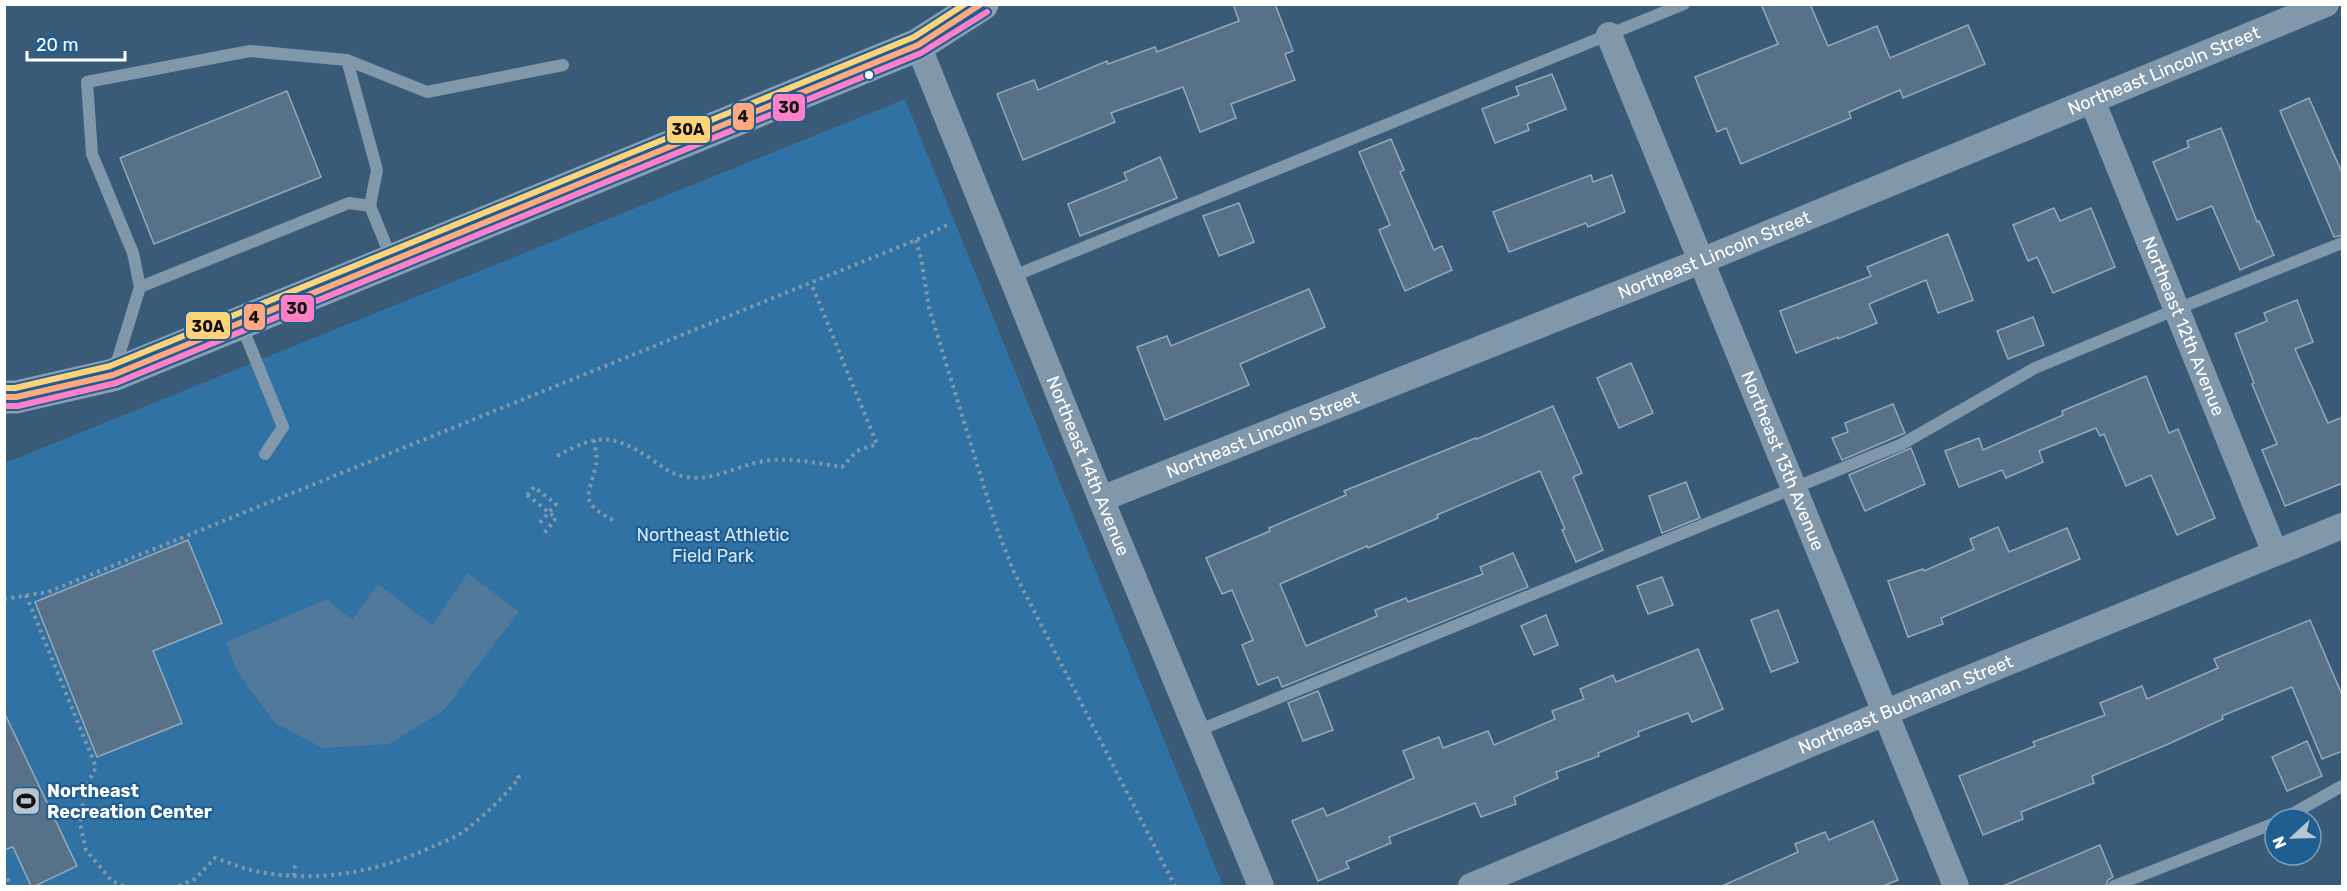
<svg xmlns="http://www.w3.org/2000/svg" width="2347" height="891" font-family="Rubik,sans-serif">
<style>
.green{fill:#3172a4}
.water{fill:#50799b}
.building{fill:#577288;stroke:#95a9b8;stroke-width:1.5}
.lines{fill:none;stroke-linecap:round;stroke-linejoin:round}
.path{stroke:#8197aa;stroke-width:4;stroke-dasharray:3 4.5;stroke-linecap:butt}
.lane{stroke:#8197aa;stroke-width:12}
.street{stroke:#8197aa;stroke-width:26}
.secondary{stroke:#899eae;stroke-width:33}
.path-bridge{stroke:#8197aa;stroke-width:4;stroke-dasharray:3 4.5;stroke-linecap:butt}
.bus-1-casing{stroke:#205d90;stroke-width:10}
.bus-2-casing{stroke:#205d90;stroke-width:10}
.bus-3-casing{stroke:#205d90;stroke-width:10}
.bus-1{stroke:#ffa980;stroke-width:6}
.bus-2{stroke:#ff80c5;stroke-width:6}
.bus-3{stroke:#ffd37a;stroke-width:6}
.bus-dot{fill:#fff;stroke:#205d90;stroke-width:2}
.labels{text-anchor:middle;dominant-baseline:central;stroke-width:4.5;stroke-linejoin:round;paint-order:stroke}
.street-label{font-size:18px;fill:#fff;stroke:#205d90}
.park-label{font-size:18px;fill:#d6eaf9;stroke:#205d90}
.poi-label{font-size:18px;font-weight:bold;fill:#fff;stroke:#205d90;text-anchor:start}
.line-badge{stroke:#205d90;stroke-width:2}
.pale-badge-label{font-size:16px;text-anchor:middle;font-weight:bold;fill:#111}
</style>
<rect width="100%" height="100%" fill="#395b77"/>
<!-- green -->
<path class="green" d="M905 99 1223 886H5V463Z"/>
<!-- water -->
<path class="water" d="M468 573 519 612 443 711 389 744 323 748 275 723 237 671 226 642 327 599 352 620 378 584 432 625Z"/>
<!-- building -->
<g class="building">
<path d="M1233 4H1275L1293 51 1285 54 1295 80 1231 104 1236 118 1200 132 1183 87 1111 113 1115 122 1023 160 997 94 1034 80 1038 90 1107 61 1108 64 1155 47 1157 52 1239 21Z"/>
<path d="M1761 4H1810L1828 46 1877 26 1890 58 1968 25 1985 64 1903 98 1900 90 1849 112 1851 118 1741 164 1726 128 1717 132 1695 77 1778 44Z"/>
<path d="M1552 74 1566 109 1527 124 1529 130 1495 143 1482 109 1519 95 1516 87Z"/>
<path d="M287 91 321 177 154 244 120 158Z"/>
<path d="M2309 98 2343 175V235L2334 237 2280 111Z"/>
<path d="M2221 128 2257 222 2259 221 2274 255 2240 270 2212 206 2177 220 2153 162 2189 147 2187 141Z"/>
<path d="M1391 139 1404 170 1400 172 1434 250 1442 246 1452 270 1405 291 1379 230 1390 225 1359 152Z"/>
<path d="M1160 157 1177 198 1080 236 1068 204 1127 180 1124 173Z"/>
<path d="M1591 175 1593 182 1612 175 1625 212 1588 227 1586 223 1509 252 1493 212Z"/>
<path d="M1239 203 1254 242 1219 256 1203 216Z"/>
<path d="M2054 208 2060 221 2091 208 2115 267 2053 293 2037 257 2028 261 2013 225Z"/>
<path d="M1948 234 1973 300 1938 313 1926 280 1869 304 1877 323 1838 339V337L1796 353 1780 311 1871 276 1867 267Z"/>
<path d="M1309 289 1325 327 1240 364 1249 385 1165 420 1137 347 1167 336 1171 346Z"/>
<path d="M2297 300 2313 342 2295 349 2328 423 2343 417V483L2285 506 2262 450 2277 444 2252 384 2254 383 2235 334 2267 321 2264 313Z"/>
<path d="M2033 317 2044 345 2008 359 1997 331Z"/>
<path d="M1631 363 1653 413 1619 428 1597 378Z"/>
<path d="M2146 376 2169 433 2178 429 2215 518 2177 535 2151 475 2126 486 2104 434 2100 436 2096 428 2039 451 2043 462 2006 478 2002 470 1959 487 1945 451 1979 438 1983 450 2063 415 2062 411Z"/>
<path d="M1893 404 1905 433 1842 460 1832 438 1848 432 1845 423Z"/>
<path d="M1553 406 1582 473 1573 477 1603 550 1576 562 1562 530 1565 529 1540 471 1437 515 1438 518 1368 548 1367 546 1280 584 1306 646 1377 616 1375 610 1406 598 1408 602 1483 574 1480 567 1513 553 1528 587 1282 687 1278 677 1258 685 1242 645 1253 640 1232 590 1222 594 1206 558 1270 531 1269 528 1346 495 1344 491 1476 438 1477 439Z"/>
<path d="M1911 448 1925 484 1865 511 1849 475Z"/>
<path d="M1686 482 1700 518 1662 533 1649 496Z"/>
<path d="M1998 527 2009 552 2067 528 2080 559 1941 618 1943 624 1908 637 1888 581 1923 569 1924 571 1974 549 1970 539Z"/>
<path d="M188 540 222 623 153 651 182 723 97 757 35 602Z"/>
<path d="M1662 577 1673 605 1648 614 1637 586Z"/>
<path d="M1778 610 1798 662 1771 672 1751 620Z"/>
<path d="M1546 615 1558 645 1534 655 1521 626Z"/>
<path d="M2310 620 2343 697V751L2322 759 2292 687 2222 716 2223 719 2166 745 2092 776 2094 783 2021 812 2023 819 1983 835 1959 776 2035 746 2033 742 2105 715 2100 703 2142 686 2147 699 2218 668 2214 659Z"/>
<path d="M1698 649 1723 709 1692 722 1688 713 1638 732 1639 736 1598 753 1599 756 1556 772 1558 778 1514 797 1516 804 1481 817 1475 803 1389 837 1391 843 1346 862 1349 868 1318 881 1292 821 1323 808 1327 816 1414 778 1403 751 1439 737 1443 748 1488 731 1494 745 1555 719 1552 711 1584 699 1580 689 1613 675 1616 682Z"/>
<path d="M1318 691 1333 730 1303 741 1288 703Z"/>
<path d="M4 712 77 866 35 886H31L13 847 4 850Z"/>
<path d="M2307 741 2322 776 2287 791 2272 757Z"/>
<path d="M1873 821 1898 880 1883 886H1722L1798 852 1795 844 1825 832 1829 840Z"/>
<path d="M2100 845 2113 877 2108 880 2106 886H2003Z"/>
</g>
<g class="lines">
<!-- path -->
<g class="path">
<path d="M916 240 921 258 929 308 997 529 1013 570 1175 886"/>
<path d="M594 440C595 448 598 458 596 465 589 496 578 502 613 520"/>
<path d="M557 456C597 434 612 433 651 459 663 467 672 475 687 477 713 481 735 467 759 462 786 456 815 463 842 467L857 451 877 444 811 283"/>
<path d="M527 495 556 518 542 536"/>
<path d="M26 595 96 767 85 789 80 824 86 850 112 881 124 886"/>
<path d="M4 599 48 592 916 240 947 225"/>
<path d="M4 872 11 886"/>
<path d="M294 876 295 865"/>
<path d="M179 886 195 879 215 858C228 862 241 868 255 871 315 884 379 872 434 846 443 842 454 838 463 832 483 817 503 798 519 778L515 772"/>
</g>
<!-- lane -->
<g class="lane">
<path d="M347 60 377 170 370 206"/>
<path d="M1011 277 1684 4"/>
<path d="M140 287 349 203 370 206 392 260"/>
<path d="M241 324 283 427 265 454"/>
<path d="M115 368 140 287 133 253 92 154 87 82 250 51 347 60 427 92 563 65"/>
<path d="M1197 731 1902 444 2035 368 2177 309 2342 243"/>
<path d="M2283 819 2342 786"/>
<path d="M2114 886 2275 823"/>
</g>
<!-- street -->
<g class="street">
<path id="s1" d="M1609 35 1956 886"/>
<path id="s2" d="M918 45 1101 499 1261 886"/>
<path id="s3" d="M2092 100 2275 553"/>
<path id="s4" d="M1101 499 1701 261 2326 4"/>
<path id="s5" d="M1471 886 1918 699 2342 526"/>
</g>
<!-- secondary -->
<path class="secondary" d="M4 397H16L113 375 918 45 982 4"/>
<!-- path-bridge -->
<path class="path-bridge" d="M527 495 534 487 556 504 538 525"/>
<!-- bus-1 casing -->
<g class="bus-1-casing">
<path id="bus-1" d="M4 397H16L113 375 918 45 981 4"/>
</g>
<!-- bus-2 casing -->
<g class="bus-2-casing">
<path id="bus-2" d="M4 406H18L116 383 921 53 987 12"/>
</g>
<!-- bus-3 casing -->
<g class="bus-3-casing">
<path id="bus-3" d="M4 388H15L110 366 914 37 965 4"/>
</g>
<!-- bus-1 -->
<use href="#bus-1" class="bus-1"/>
<!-- bus-2 -->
<use href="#bus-2" class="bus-2"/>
<!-- bus-3 -->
<use href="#bus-3" class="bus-3"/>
</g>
<!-- icons -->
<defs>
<g id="stadium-square" transform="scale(1.5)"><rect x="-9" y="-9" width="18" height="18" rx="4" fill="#bac6cf" stroke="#205d90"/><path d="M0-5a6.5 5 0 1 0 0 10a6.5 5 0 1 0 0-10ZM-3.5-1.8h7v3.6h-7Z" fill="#111"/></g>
</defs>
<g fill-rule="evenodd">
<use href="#stadium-square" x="26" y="801"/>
</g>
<!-- markers -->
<circle class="bus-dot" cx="869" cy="75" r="5"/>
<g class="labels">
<!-- street labels -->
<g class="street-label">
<text stroke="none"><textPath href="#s4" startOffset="1146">Northeast Lincoln Street</textPath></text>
<text stroke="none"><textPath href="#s4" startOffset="660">Northeast Lincoln Street</textPath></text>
<text stroke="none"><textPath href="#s3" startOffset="244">Northeast 12th Avenue</textPath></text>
<text stroke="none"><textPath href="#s4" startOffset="174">Northeast Lincoln Street</textPath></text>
<text stroke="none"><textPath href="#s1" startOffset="460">Northeast 13th Avenue</textPath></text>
<text stroke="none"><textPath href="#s2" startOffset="454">Northeast 14th Avenue</textPath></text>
<text stroke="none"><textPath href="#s5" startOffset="471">Northeast Buchanan Street</textPath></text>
</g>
<!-- park labels -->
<g class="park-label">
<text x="713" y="535">Northeast Athletic<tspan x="713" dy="21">Field Park</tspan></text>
</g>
<!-- poi labels -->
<g class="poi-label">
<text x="47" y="791">Northeast<tspan x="47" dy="21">Recreation Center</tspan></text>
</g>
</g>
<g class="line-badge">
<rect x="772" y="93" width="34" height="29" rx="6" fill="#ff80c5"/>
<rect x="732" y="102" width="23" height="29" rx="6" fill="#ffa980"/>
<rect x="666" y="115" width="45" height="29" rx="6" fill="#ffd37a"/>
<rect x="280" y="294" width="35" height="29" rx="6" fill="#ff80c5"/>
<rect x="243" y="303" width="23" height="28" rx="6" fill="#ffa980"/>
<rect x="185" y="311" width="46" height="29" rx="6" fill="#ffd37a"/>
</g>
<g class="pale-badge-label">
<text x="789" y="113">30</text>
<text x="743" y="122">4</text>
<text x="688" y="135">30A</text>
<text x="297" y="314">30</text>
<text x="254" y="323">4</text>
<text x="208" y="332">30A</text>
</g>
<!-- border -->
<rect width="2347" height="891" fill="none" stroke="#ffffff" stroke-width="12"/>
<!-- north arrow -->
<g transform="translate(2293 837) rotate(248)"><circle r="28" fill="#205d90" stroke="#799ebc" stroke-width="1.5"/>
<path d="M0-4.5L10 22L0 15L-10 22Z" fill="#bac6cf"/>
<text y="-9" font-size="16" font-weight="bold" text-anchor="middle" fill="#ffffff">N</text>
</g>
<!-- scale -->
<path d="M27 51v9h98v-9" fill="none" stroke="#ffffff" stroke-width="3"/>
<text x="36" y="51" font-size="18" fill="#ffffff" stroke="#205d90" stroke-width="4.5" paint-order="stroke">20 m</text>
</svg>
